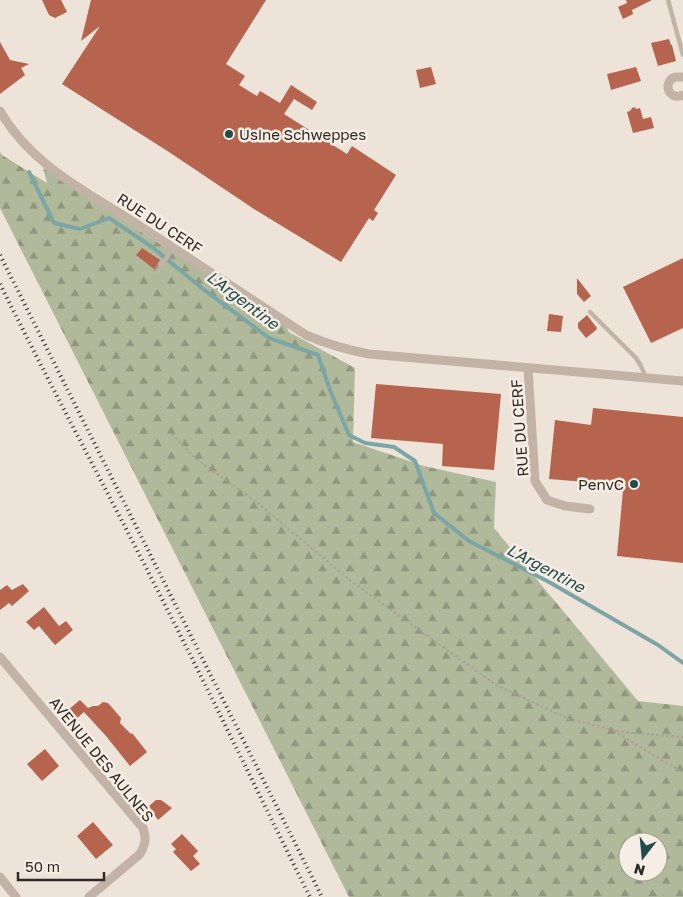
<svg xmlns="http://www.w3.org/2000/svg" width="683" height="897" font-family="'Golos Text',sans-serif">
<style>
.forest{fill:url(#forest-firs);fill-rule:evenodd}
.lines{fill:none;stroke-linecap:round;stroke-linejoin:round}
.stream{stroke:#7ca6a6;stroke-width:4}
.building{fill:#b6644e}
.path{stroke:#af9d91;stroke-width:2;stroke-dasharray:2.5 2.5;stroke-linecap:butt}
.lane{stroke:#c3b3a7;stroke-width:4.5}
.street{stroke:#c3b3a7;stroke-width:9}
.rail{stroke:#312926;stroke-width:4;stroke-dasharray:1 4;stroke-linecap:butt}
.poi-dot{fill:#214b4d;stroke:#f6ede4;stroke-width:2}
.labels{text-anchor:middle;dominant-baseline:central;stroke-width:5;stroke-linejoin:round;paint-order:stroke}
.poi-label{font-size:15px;fill:#312926;stroke:#f6ede4;text-anchor:start}
.street-label{font-size:15px;fill:#312926;stroke:#f6ede4}
.water-label{font-size:16px;font-style:italic;fill:#214b4d;stroke:#f6ede4}
</style>
<defs>
<pattern id="forest-firs" width="22" height="20" patternUnits="userSpaceOnUse" patternTransform="scale(1.25)"><rect width="22" height="20" fill="#b0ba9b"/><path d="M5 1l3.5 6h-7zM16 11l3.5 6h-7z" fill="#90977e"/></pattern>
</defs>
<rect width="100%" height="100%" fill="#ede3d9"/>
<!-- forest -->
<path class="forest" d="M0 152 2 155 47 183 43 168 286 326 289 332 355 368 353 442 424 466 496 482 494 528 638 701 683 706V897H349L0 208ZM628 842H658V872H628Z"/>
<g class="lines">
<!-- stream -->
<path class="stream" d="M29 172 54 223 80 229 109 218 152 247 203 289 269 338 318 355 330 390 349 435 365 443 394 447 415 461 434 513 469 541 549 582 658 645 683 663"/>
</g>
<!-- building -->
<g class="building">
<path d="M42 0H61L67 12 55 18 49 15Z"/>
<path d="M91 0H266L226 64 245 76 239 85 257 96 260 91 280 103 291 85 317 102 312 110 294 99 284 114 347 154 352 146 396 175 374 210 378 213 373 221 369 218 341 262 254 209 169 152 62 84 100 26 81 41Z"/>
<path d="M626 0H652L632 10 633 14 623 19 618 7 627 3Z"/>
<path d="M669 39 671 45H672L676 61 658 66 651 43Z"/>
<path d="M0 42 10 60 29 64 21 68 25 75 0 94Z"/>
<path d="M431 67 436 84 420 88 416 70Z"/>
<path d="M636 67 641 81 611 90 607 74Z"/>
<path d="M633 107 637 109 640 108 643 119 651 117 654 128 633 133 627 112 630 111Z"/>
<path d="M142 248 160 260 154 269 136 255Z"/>
<path d="M683 258V328L651 343 623 287Z"/>
<path d="M577 278 591 296 584 302 577 294Z"/>
<path d="M549 314 563 316 561 332 547 331Z"/>
<path d="M587 315 597 328 596 330 586 338 578 328V323Z"/>
<path d="M376 384 501 394 494 470 442 466 443 444 371 438Z"/>
<path d="M593 408 683 417V563L617 556 623 490 585 486 586 482 549 479 555 420 591 425Z"/>
<path d="M23 584 29 591 12 606 9 603 0 610V590L7 585 12 590Z"/>
<path d="M44 607 59 626 66 621 73 630 55 645 39 626 34 630 26 622Z"/>
<path d="M80 700 88 708 93 706H98L103 702 108 703 121 718 120 723 131 734 132 733 147 752 130 766 106 736 84 712 75 720 68 710Z"/>
<path d="M45 749 59 766 42 781 27 764Z"/>
<path d="M156 800H161L172 808 158 820 151 810 149 806Z"/>
<path d="M93 822 113 845 96 859 77 836Z"/>
<path d="M182 834 198 851 193 856 200 864 191 871 173 852 176 849 171 844Z"/>
</g>
<g class="lines">
<!-- path -->
<g class="path">
<path d="M172 434 196 459 254 500 351 581 496 685 569 719 623 732 683 737"/>
<path d="M614 731 663 761 683 772"/>
</g>
<!-- lane -->
<g class="lane">
<path d="M668 0 683 55"/>
<path d="M158 271 173 248"/>
<path d="M590 312 636 358 641 366 646 378"/>
</g>
<!-- street -->
<g class="street">
<path d="M683 77C681 77 676 77 675 77 663 81 667 101 683 95"/>
<path d="M0 111C32 166 86 191 137 224 193 261 250 298 306 335 327 344 347 350 369 354L683 381"/>
<path d="M528 368 535 481 547 500 565 506 590 509"/>
<path d="M0 657 143 828C147 840 145 844 140 854L89 897"/>
<path d="M0 877 16 897"/>
</g>
<!-- rail -->
<g class="rail">
<path d="M0 255 322 897"/>
<path d="M0 284C53 391 110 496 164 603 214 701 261 799 310 897"/>
</g>
</g>
<!-- markers -->
<g class="poi-dot">
<circle cx="229" cy="134" r="5"/>
<circle cx="634" cy="484" r="5"/>
</g>
<g class="labels">
<!-- poi labels -->
<g class="poi-label">
<text x="239" y="134">Usine Schweppes</text>
<text x="624" y="484" text-anchor="end">PenvC</text>
</g>
<!-- street labels -->
<g class="street-label">
<text transform="translate(160 223) rotate(33)">RUE DU CERF</text>
<text transform="translate(519 428) rotate(-94)">RUE DU CERF</text>
<text transform="translate(102 759) rotate(51)">AVENUE DES AULNES</text>
</g>
<!-- water labels -->
<g class="water-label">
<text transform="translate(243 300) rotate(37)">L'Argentine</text>
<text transform="translate(546 568) rotate(28)">L'Argentine</text>
</g>
</g>
<!-- north arrow -->
<g transform="translate(643 857) rotate(196)"><circle r="24" fill="#f6ede4" stroke="#a79f98"/>
<path d="M0-4L9 19L0 12L-9 19Z" fill="#214b4d"/>
<text y="-8" font-size="14" font-weight="bold" text-anchor="middle" fill="#312926">N</text>
</g>
<!-- scale -->
<path d="M18 872v8h86v-8" fill="none" stroke="#312926" stroke-width="2.5"/>
<text x="25" y="872" font-size="15" fill="#312926" stroke="#f6ede4" stroke-width="4" paint-order="stroke">50 m</text>
</svg>
